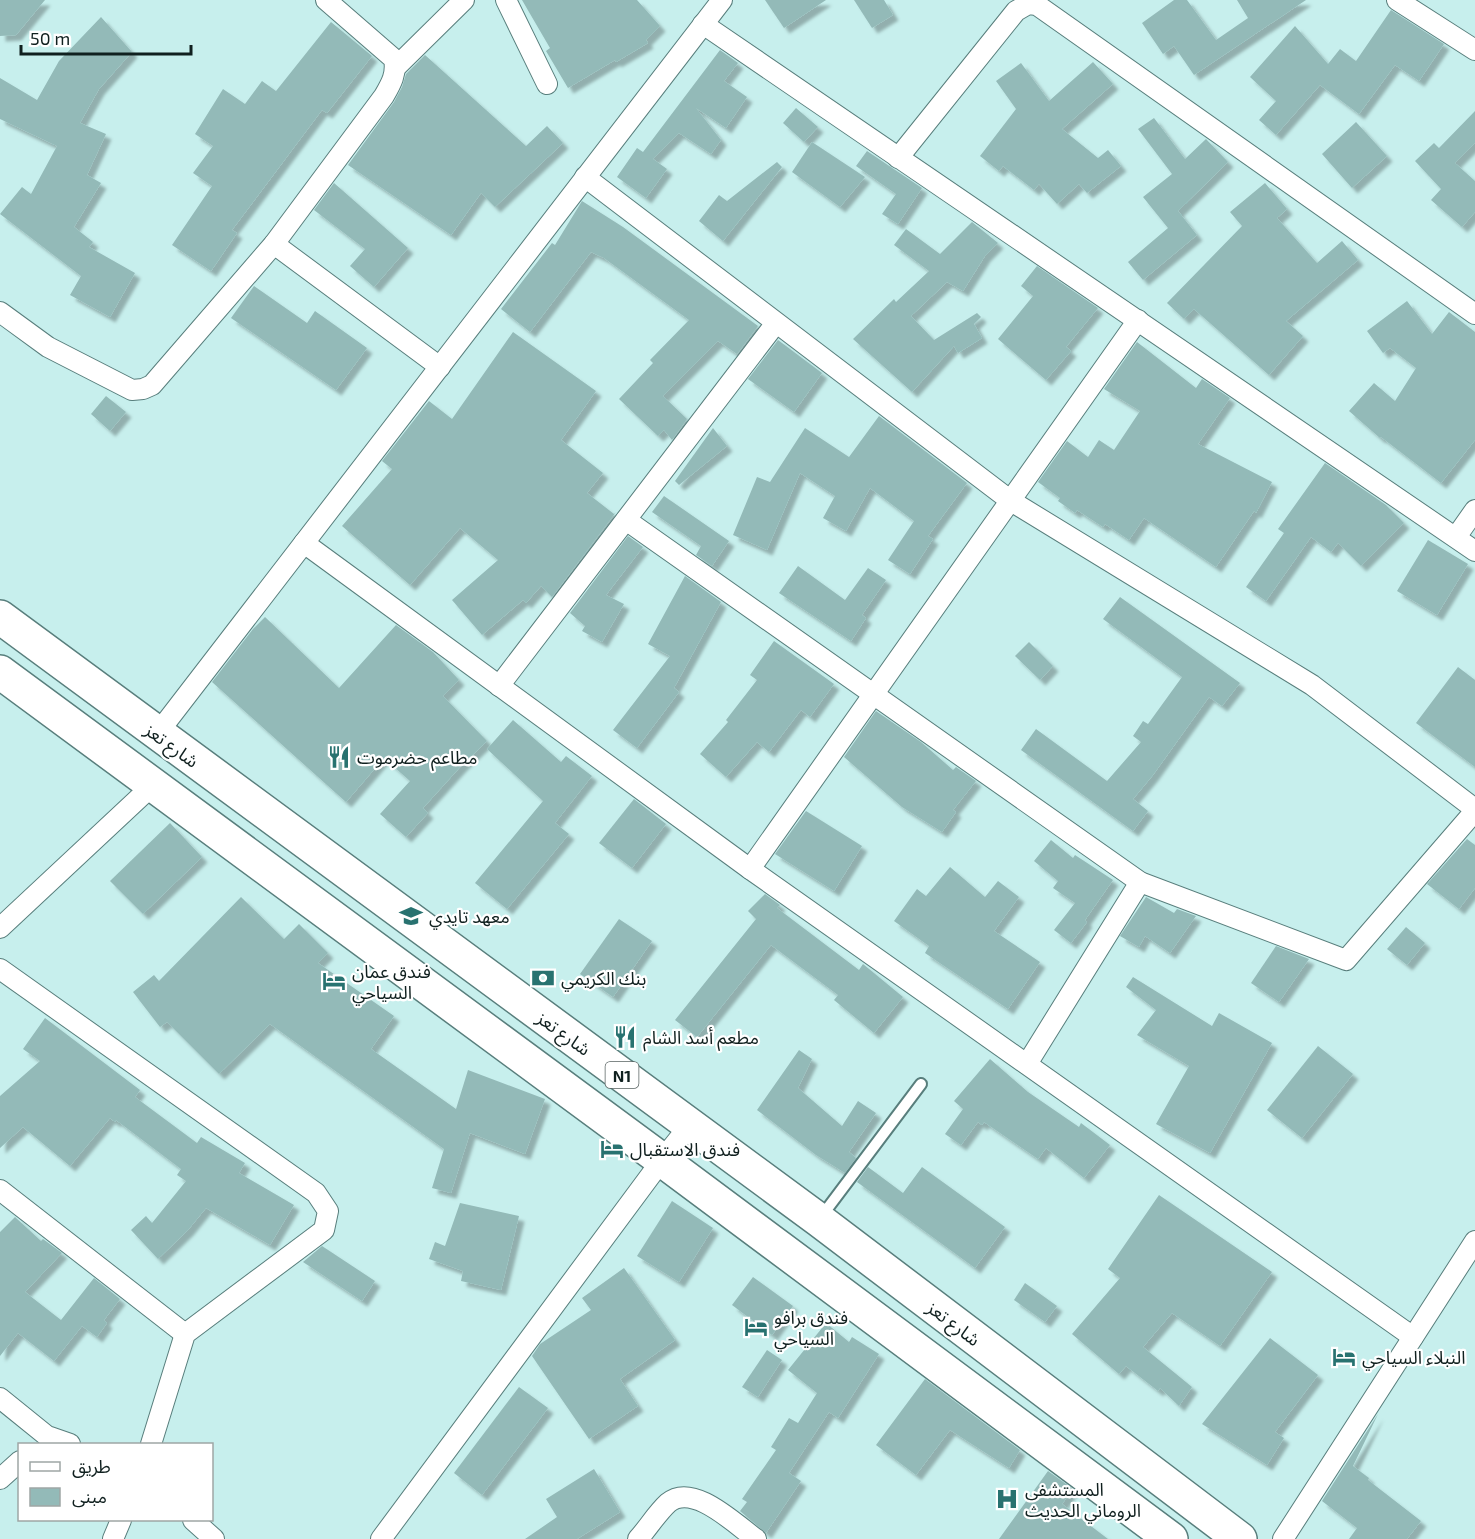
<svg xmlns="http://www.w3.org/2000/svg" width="1475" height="1539" font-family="'Exo 2','Noto Sans Arabic',sans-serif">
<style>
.building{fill:#93bab8;filter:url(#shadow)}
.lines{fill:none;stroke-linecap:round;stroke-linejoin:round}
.lane-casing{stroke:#587e7c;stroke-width:14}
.street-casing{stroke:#587e7c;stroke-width:22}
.highway-casing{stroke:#587e7c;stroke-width:36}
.lane{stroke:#fff;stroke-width:10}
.street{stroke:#fff;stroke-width:20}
.highway{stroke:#fff;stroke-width:33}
.labels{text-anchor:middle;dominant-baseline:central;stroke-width:4.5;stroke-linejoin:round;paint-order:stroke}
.shield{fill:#fff;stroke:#586362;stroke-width:1.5}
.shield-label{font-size:16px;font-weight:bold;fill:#10201f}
.street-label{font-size:18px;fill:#10201f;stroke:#fff}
.poi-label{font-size:18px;fill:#10201f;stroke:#fff;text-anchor:start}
</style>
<defs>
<filter id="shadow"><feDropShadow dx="5.5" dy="5.5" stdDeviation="1.5" flood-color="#0004"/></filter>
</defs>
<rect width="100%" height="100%" fill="#c7efed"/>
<!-- building -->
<g class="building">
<path d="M0 0H45L16 35 0 36Z"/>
<path d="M522 0H637L660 26 646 40 648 43 616 62 615 60 568 88 546 51 550 48Z"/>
<path d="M765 0H826L784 28Z"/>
<path d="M854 0H884L893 15 872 28Z"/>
<path d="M1174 0H1187L1216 40 1248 18 1237 0H1306L1194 75 1174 46 1163 54 1142 23Z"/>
<path d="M1391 10 1444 44 1419 81 1395 65 1359 114 1320 85 1276 135 1259 120 1276 101 1250 77 1295 26 1328 64 1340 49 1356 61Z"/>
<path d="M101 17 132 52 99 89 80 123 106 134 87 175 101 183 74 227 93 242 89 247 135 273 110 317 70 295 81 276 0 214 22 187 31 194 57 146 0 119V78L37 100 59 61Z"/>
<path d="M331 22 372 56 327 113 322 110 232 230 237 233 211 271 172 245 212 186 193 173 213 146 195 134 223 89 245 104 262 81 276 91Z"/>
<path d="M720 50 738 63 724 81 747 97 726 128 696 108 721 140 711 154 679 133 653 159 667 169 646 198 617 177 637 148 643 152Z"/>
<path d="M425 55 526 146 547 126 563 143 495 207 481 193 451 235 348 165 394 102 402 87 406 74Z"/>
<path d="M1093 62 1113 84 1062 129 1098 158 1108 150 1121 166 1087 193 1079 184 1057 204 1039 184 1034 190 1003 166 999 171 980 156 1016 109 996 81 1021 63 1049 101Z"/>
<path d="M796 108 818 127 804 142 783 123Z"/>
<path d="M1475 111V143L1455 163 1475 181V212L1462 227 1431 200 1441 189 1415 161 1434 143 1439 148Z"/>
<path d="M1154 118 1185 159 1206 139 1228 162 1178 211 1197 235 1143 280 1128 262 1168 228 1143 197 1172 174 1138 129Z"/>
<path d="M1356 122 1387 156 1352 188 1322 154Z"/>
<path d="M812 142 865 177 840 207 792 172Z"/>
<path d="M867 151 922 188 898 224 882 214 896 194 856 166Z"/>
<path d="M777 162 782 167 723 241 699 221 719 195 727 201Z"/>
<path d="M334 183 408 248 374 287 350 266 365 249 314 210Z"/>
<path d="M1265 183 1287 209 1277 218 1317 263 1342 241 1358 260 1286 321 1303 336 1269 375 1194 309 1184 319 1167 303 1242 226 1230 212Z"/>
<path d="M582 201 623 227 758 326 737 354 718 341 663 396 687 419 672 440 664 430 658 436 619 399 653 363 650 360 689 320 604 258 591 252 530 332 501 309 552 243 555 245Z"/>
<path d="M972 222 998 243 985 256 963 291 947 282 911 316 934 340 977 313 981 317 974 324 982 338 958 353 954 346 912 392 853 339 894 299 896 302 929 271 894 245 906 229 940 254Z"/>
<path d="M1037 266 1098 308 1066 347 1071 351 1046 380 998 339 1033 296 1021 286Z"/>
<path d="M254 286 307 323 315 311 367 348 336 390 231 318Z"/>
<path d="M1407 301 1432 334 1449 312 1475 332V440L1441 483 1381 437 1380 438 1349 411 1374 383 1395 401 1416 368 1390 348 1383 353 1367 331Z"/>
<path d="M513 332 596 391 561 440 603 473 587 493 614 514 616 512 552 597 541 586 526 603 523 600 482 635 452 600 498 560 460 528 410 585 342 526 392 469 382 461 429 401 452 419Z"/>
<path d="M778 340 822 373 794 412 748 379Z"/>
<path d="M1137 342 1196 388 1202 379 1230 398 1198 444 1272 482 1256 513 1254 511 1216 567 1144 518 1129 540 1105 524 1103 527 1077 510 1075 513 1058 501 1060 498 1038 482 1067 441 1088 457 1099 440 1114 450 1140 411 1104 389Z"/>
<path d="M106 396 126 412 110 431 91 414Z"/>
<path d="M879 416 967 483 928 536 933 539 910 574 888 560 914 521 870 488 846 531 823 518 835 496 800 473 767 550 733 535 757 477 770 482 805 428 849 457Z"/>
<path d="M713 428 727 446 679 485 675 481Z"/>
<path d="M1325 463 1386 505 1404 523 1361 566 1338 543 1331 552 1311 537 1266 601 1246 587 1284 533 1278 529Z"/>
<path d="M664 496 729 541 712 566 696 555 701 546 652 512Z"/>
<path d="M628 536 643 547 606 595 624 604 602 642 582 631 585 626 570 613Z"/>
<path d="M1428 540 1468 564 1437 615 1397 591Z"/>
<path d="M798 566 845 600 868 568 886 580 862 615 866 618 851 641 779 593Z"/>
<path d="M685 576 721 602 674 688 679 692 637 748 613 730 670 656 648 644Z"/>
<path d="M1120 597 1240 683 1222 706 1209 697 1153 775 1133 799 1148 811 1133 831 1021 750 1036 729 1107 781 1141 742 1133 736 1143 721 1148 724 1182 677 1103 619Z"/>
<path d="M265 617 339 688 396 625 433 652 459 680 443 696 487 741 461 766 423 808 428 813 406 837 380 814 410 781 384 758 346 802 212 682 253 629Z"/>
<path d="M774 641 834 684 810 717 801 710 769 752 757 742 726 777 700 754 728 722 726 720 757 680 750 675Z"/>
<path d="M1029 642 1053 666 1040 680 1015 656Z"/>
<path d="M1458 667 1475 680V767L1416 723Z"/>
<path d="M876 711 921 742 953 770 956 767 976 781 953 810 956 812 942 832 902 807 844 757Z"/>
<path d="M513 720 561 762 566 756 592 776 555 823 569 834 507 909 475 883 543 801 487 749Z"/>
<path d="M634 799 666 824 632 868 599 843Z"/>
<path d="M806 811 862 846 834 891 775 854Z"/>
<path d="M170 823 202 857 143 914 110 881Z"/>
<path d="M1467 839 1475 845V888L1459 909 1427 884Z"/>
<path d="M1051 840 1073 858 1075 855 1113 880 1085 920 1087 922 1071 943 1054 930 1075 903 1053 888 1058 881 1034 861Z"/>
<path d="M950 867 985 897 998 881 1019 897 994 931 1040 962 1008 1009 925 953 929 946 894 921 917 889 926 896Z"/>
<path d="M765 894 780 905 777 908 859 970 863 964 903 997 874 1033 834 1000 838 995 771 945 697 1037 675 1020 756 919 748 911Z"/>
<path d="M241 897 284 939 299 924 328 953 318 963 394 1016 371 1049 456 1109 468 1070 545 1099 525 1154 470 1133 451 1193 432 1188 444 1149 270 1024 219 1074 167 1022 160 1027 133 992 154 975 159 981Z"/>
<path d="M1146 897 1174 913 1177 909 1196 916 1170 953 1145 936 1139 947 1120 936Z"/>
<path d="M619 919 652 941 613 997 580 974Z"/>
<path d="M1406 927 1425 943 1407 965 1387 949Z"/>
<path d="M1276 946 1309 959 1279 1002 1251 983Z"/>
<path d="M1133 977 1212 1026 1219 1013 1272 1043 1210 1153 1156 1124 1189 1066 1137 1035 1156 1010 1126 987Z"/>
<path d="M45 1018 140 1090 135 1097 197 1143 201 1137 245 1163 239 1173 294 1205 270 1245 206 1208 188 1230 158 1259 131 1230 146 1216 152 1223 186 1181 177 1175 181 1169 116 1120 115 1122 110 1118 70 1166 23 1127 0 1148V1096L40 1061 23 1049Z"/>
<path d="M1318 1046 1353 1074 1302 1138 1267 1110Z"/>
<path d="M799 1050 812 1059 798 1088 842 1126 858 1101 876 1113 849 1152 856 1158 845 1173 816 1155 757 1110Z"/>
<path d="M990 1059 1028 1092 1079 1127 1081 1123 1110 1145 1084 1178 1046 1148 1038 1159 984 1122 982 1125 978 1122 961 1145 945 1134 963 1109 954 1101Z"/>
<path d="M868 1167 903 1193 922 1167 1005 1227 975 1268 857 1182Z"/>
<path d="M1159 1195 1272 1272 1220 1346 1172 1313 1143 1347 1192 1387 1179 1406 1160 1388 1158 1391 1126 1366 1119 1374 1072 1334 1120 1278 1108 1269Z"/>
<path d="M672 1201 713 1228 679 1282 637 1256Z"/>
<path d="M460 1203 519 1216 501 1290 461 1281 463 1271 429 1259 435 1242 445 1246Z"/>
<path d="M15 1217 41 1241 43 1239 62 1253 25 1292 61 1320 94 1278 120 1299 104 1320 107 1323 97 1337 82 1326 54 1361 18 1333 0 1356V1232Z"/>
<path d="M322 1246 375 1281 362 1301 303 1262Z"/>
<path d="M624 1268 675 1340 620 1379 638 1406 589 1439 532 1356 540 1344 591 1310 582 1298Z"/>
<path d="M753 1277 793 1306 772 1335 732 1305Z"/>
<path d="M1025 1283 1057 1306 1045 1322 1014 1300Z"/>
<path d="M826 1323 849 1342 852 1337 879 1354 838 1418 829 1412 789 1473 801 1481 766 1533 740 1511 747 1502 742 1499 776 1450 771 1447 789 1418 798 1423 817 1393 788 1370Z"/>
<path d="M1270 1338 1318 1375 1275 1432 1284 1438 1267 1465 1202 1424Z"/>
<path d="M767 1350 782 1360 758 1397 742 1387Z"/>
<path d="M925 1379 1020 1450 1009 1468 950 1430 916 1475 876 1445Z"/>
<path d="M519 1387 548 1408 482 1495 454 1473Z"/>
<path d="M1378 1414 1353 1466 1369 1478 1368 1480 1421 1521 1407 1539H1349L1357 1528 1322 1501Z"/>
<path d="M594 1469 620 1512 577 1539H525L557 1517 546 1499Z"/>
<path d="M1048 1471 1073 1489 1062 1504 1108 1539H999Z"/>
</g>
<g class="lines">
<!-- lane casing -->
<g class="lane-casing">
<path id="lane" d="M821 1217 921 1084"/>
</g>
<!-- street casing -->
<g class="street-casing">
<g id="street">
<path d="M506 0 547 84"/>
<path d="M1397 0 1475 50"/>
<path d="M703 24 1475 551"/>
<path d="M396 67 464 0"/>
<path d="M898 158 1016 11 1028 4 1037 5 1475 314"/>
<path d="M585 177 1011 501 1312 685 1475 809"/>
<path d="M274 244 384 96C391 84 397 74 394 59L326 0"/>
<path d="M0 312 48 347 132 390 143 389 152 385 274 244 440 367"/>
<path d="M626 520 1140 882 1346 960 1475 811"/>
<path d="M1456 537 1475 510"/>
<path d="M304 543 750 869 1413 1337"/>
<path d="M499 686 776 323"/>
<path d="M157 734 722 0"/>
<path d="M750 869 1138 320"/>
<path d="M0 928 153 785"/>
<path d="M0 969 316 1193 328 1211 324 1230 185 1334 151 1444"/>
<path d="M1027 1064 1140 882"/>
<path d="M0 1190 185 1334"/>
<path d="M0 1398 47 1436 70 1444"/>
<path d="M0 1479 20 1461"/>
<path d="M193 1520 214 1539"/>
<path d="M113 1539 121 1520"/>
<path d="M381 1539 662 1160 690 1125"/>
<path d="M638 1539C648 1528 657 1513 668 1503 693 1482 735 1524 756 1539"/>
<path d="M1283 1539 1475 1241"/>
</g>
</g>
<!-- highway casing -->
<g class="highway-casing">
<g id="highway">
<path d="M0 617 819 1220 1240 1539"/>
<path d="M0 672 662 1160 1171 1539"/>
</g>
</g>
<!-- lane -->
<use href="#lane" class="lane"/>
<!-- street -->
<use href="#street" class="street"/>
<!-- highway -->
<use href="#highway" class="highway"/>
</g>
<!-- icons -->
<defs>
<g id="restaurant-bare" transform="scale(1.8)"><path d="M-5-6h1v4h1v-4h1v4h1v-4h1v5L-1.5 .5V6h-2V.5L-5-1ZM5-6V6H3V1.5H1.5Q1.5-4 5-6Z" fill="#287270" stroke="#fff" stroke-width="2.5" paint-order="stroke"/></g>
<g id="university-bare" transform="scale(1.8)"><path d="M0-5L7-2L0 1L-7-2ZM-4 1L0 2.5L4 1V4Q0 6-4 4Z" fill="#287270" stroke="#fff" stroke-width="2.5" paint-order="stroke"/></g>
<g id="bank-bare" transform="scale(1.8)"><path d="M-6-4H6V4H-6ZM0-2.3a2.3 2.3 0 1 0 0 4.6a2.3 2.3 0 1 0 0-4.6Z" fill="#287270" stroke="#fff" stroke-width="2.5" paint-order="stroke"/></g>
<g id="hotel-bare" transform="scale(1.8)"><path d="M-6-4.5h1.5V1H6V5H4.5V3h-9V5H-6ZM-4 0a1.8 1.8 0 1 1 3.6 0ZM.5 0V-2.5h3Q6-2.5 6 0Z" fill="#287270" stroke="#fff" stroke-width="2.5" paint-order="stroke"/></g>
<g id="hospital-bare" transform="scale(1.8)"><path d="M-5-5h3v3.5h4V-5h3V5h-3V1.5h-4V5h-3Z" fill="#287270" stroke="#fff" stroke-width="2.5" paint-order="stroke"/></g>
</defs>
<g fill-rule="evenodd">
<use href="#restaurant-bare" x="339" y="757"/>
<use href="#university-bare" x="411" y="916"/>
<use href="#bank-bare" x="543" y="978"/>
<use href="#hotel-bare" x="334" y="981"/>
<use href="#restaurant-bare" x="625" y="1037"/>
<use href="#hotel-bare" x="612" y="1149"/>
<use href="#hotel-bare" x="756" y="1327"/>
<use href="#hotel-bare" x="1344" y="1357"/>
<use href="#hospital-bare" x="1007" y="1499"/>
</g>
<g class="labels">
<!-- shield labels -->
<rect class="shield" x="605.5" y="1062" width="33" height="26" rx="4.5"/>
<g class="shield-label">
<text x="622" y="1075">N1</text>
</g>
<!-- street labels -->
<g class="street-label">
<text transform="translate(172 745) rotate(36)">شارع تعز</text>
<text transform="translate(564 1033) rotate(36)">شارع تعز</text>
<text transform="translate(954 1323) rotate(37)">شارع تعز</text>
</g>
<!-- poi labels -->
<g class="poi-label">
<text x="357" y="757">مطاعم حضرموت</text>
<text x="429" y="916">معهد تايدي</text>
<text x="352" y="971">فندق عمان<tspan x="352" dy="21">السياحي</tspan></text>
<text x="561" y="978">بنك الكريمي</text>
<text x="643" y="1037">مطعم أسد الشام</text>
<text x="630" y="1149">فندق الاستقبال</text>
<text x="774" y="1317">فندق برافو<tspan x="774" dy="21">السياحي</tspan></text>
<text x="1362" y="1357">النبلاء السياحي</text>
<text x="1025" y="1489">المستشفى<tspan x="1025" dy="21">الروماني الحديث</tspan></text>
</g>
</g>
<!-- legend -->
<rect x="18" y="1443" width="195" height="78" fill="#ffffff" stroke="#9fa6a5" stroke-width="1.5"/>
<rect x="30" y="1462" width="30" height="9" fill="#ffffff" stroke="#9fa6a5" stroke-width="1.5"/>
<text x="72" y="1473" font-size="18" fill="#10201f">طريق</text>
<rect x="30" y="1488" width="30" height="18" fill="#93bab8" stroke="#9fa6a5" stroke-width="1.5"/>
<text x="72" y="1503" font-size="18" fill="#10201f">مبنى</text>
<!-- scale -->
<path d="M21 45v9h170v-9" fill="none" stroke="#10201f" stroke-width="3"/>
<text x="30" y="45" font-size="18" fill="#10201f" stroke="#ffffff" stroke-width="4.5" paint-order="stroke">50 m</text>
</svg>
